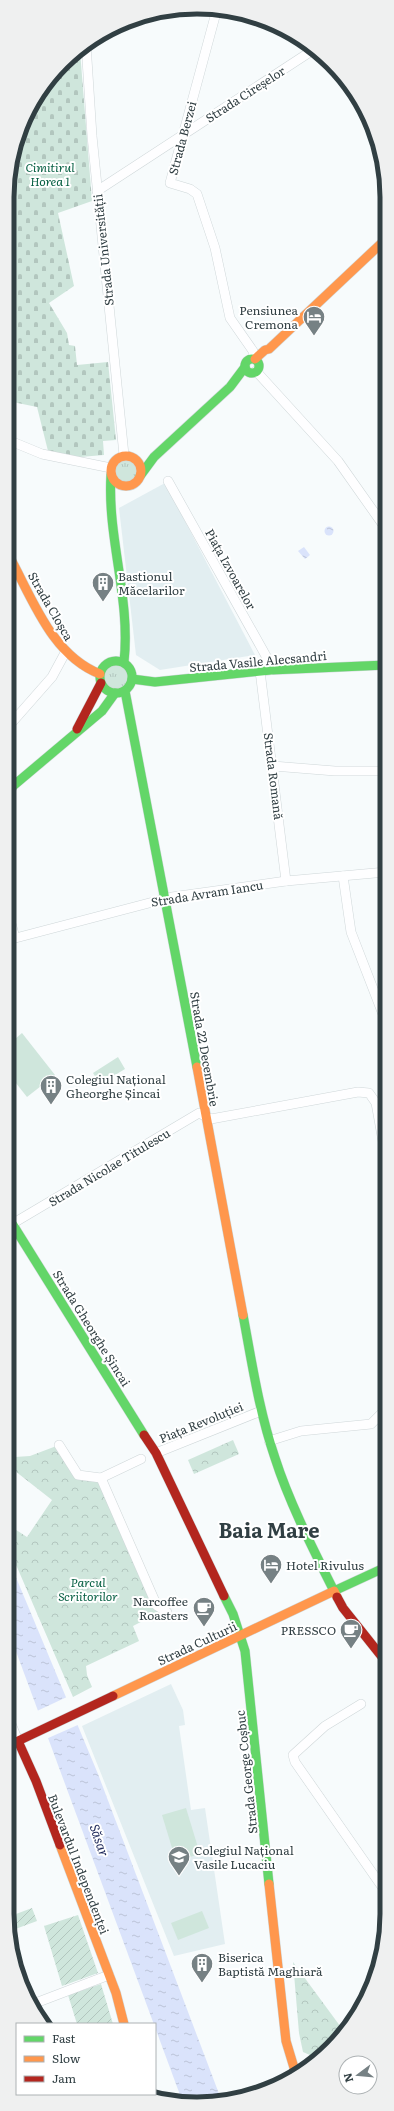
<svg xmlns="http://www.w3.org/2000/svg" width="394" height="2111" font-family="Literata,serif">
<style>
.built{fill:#e2eef1}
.grass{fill:url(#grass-tufts)}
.forest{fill:url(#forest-crowns)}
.cemetery{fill:url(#cemetery-stones)}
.garden{fill:url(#garden-furrows)}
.pitch{fill:#cfe6dc}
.water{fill:url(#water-ripples)}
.pier{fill:#f7fbfc}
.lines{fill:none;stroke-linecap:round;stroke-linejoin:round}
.street-casing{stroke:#cfd7d9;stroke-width:10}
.fast-casing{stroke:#cfd7d9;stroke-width:10}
.slow-casing{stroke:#cfd7d9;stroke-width:10}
.jam-casing{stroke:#cfd7d9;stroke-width:10}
.street{stroke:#fefeff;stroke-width:9}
.fast{stroke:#63d668;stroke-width:9}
.slow{stroke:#ff974d;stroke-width:9}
.jam{stroke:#b3261e;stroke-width:9}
.labels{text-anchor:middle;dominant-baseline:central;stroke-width:4;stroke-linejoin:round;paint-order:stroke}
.street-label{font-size:12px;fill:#313f43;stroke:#fff}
.park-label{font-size:12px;font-style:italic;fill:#076043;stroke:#fff}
.poi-label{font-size:12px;fill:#313f43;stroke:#fff;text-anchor:start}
.water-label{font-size:13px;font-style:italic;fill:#1b2658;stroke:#fff}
.town-label{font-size:20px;font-weight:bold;fill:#313f43;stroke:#fff}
.rim{fill:none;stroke:#313f43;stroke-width:5}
</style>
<defs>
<pattern id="grass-tufts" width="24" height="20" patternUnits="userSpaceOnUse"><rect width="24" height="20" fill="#cfe6dc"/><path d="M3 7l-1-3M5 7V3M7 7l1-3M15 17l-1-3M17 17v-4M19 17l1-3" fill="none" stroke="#b2c6be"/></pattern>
<pattern id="forest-crowns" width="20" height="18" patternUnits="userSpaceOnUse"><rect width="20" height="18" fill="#cfe6dc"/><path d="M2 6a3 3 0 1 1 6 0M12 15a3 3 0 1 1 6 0" fill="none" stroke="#b2c6be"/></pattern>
<pattern id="cemetery-stones" width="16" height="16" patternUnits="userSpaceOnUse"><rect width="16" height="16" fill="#cfe6dc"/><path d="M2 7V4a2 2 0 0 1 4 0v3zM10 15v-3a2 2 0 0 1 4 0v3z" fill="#b2c6be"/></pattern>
<pattern id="garden-furrows" width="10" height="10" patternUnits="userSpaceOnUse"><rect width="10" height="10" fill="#cfe6dc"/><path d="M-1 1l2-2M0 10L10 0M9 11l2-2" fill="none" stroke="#b2c6be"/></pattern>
<pattern id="water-ripples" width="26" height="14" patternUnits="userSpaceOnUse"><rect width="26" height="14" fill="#dae3fb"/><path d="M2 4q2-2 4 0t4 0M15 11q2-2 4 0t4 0" fill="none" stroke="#bcc4d8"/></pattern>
</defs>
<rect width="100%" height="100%" fill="#f7fbfc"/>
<!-- built -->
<g class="built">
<path d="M165 483 255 655 160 670 136 655 119 508Z"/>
<path d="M386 1418V1448L380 1419Z"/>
<path d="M171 1684 183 1710 185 1725 179 1726 191 1810 205 1808 225 1944 174 1956 82 1726Z"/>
</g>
<!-- grass -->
<g class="grass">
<circle cx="126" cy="471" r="11"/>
<circle cx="116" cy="677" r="12"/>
</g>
<!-- forest -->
<g class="forest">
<path d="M233 1440 239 1454 194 1474 188 1460Z"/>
<path d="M59 1445 78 1475 101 1478 164 1610 133 1626 139 1641 86 1666 87 1675 92 1687 73 1697 17 1567 7 1549V1524L27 1537 52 1500 15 1471V1457L30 1456Z"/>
<path d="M293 1962 343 2030 319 2059 303 2052 299 2033Z"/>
</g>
<!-- cemetery -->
<path class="cemetery" d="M77 51H80L92 201 58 213 74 286 49 303 67 333 69 345 75 346 77 365 108 362 116 440 103 441 104 455 80 457 48 451 37 407 8 401 9 172 32 102Z"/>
<!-- garden -->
<g class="garden">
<path d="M32 1908 37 1921 10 1931 8 1917Z"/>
<path d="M78 1915 98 1973 62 1986 44 1926Z"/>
<path d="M101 1984 113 2024H77L68 1995Z"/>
</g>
<!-- pitch -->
<g class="pitch">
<path d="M22 1033 55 1075 27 1097 8 1073V1045Z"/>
<path d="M118 1057 125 1069 100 1084 93 1073Z"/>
<path d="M186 1808 200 1854 176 1861 162 1815Z"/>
<path d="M202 1911 209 1928 178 1940 171 1923Z"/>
</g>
<!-- water -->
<g class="water">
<circle cx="329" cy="531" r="4.5"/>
<path d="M304 547 310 555 305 559 298 551Z"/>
<path d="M7 1563 15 1575 98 1774 221 2099 183 2103 7 1627Z"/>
</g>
<!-- pier -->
<path class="pier" d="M69 1696 80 1724 46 1739 37 1711Z"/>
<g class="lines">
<!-- street casing -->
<g class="street-casing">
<g id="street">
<path d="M217 9 170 183 190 189 197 194 215 248 230 318 253 351V359"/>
<path d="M86 44 92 136 124 455"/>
<path d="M97 191 313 50"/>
<path d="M256 371 338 461 386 529"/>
<path d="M8 440 42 454 111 468"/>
<path d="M168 481 266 656 271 670"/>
<path d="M260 671 286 881"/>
<path d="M8 727 52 677 65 653"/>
<path d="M273 766 335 771H386"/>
<path d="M343 876 351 932 386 1022"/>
<path d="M8 912 15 938"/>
<path d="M8 940 172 897 286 881 386 872"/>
<path d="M12 1224 199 1113 211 1119 358 1092 369 1093 376 1103 386 1158"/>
<path d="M269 1441 301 1431 371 1424 386 1409"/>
<path d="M59 1445 78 1475 101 1478 157 1606 167 1612"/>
<path d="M156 1453 261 1411"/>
<path d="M101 1478 141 1459"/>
<path d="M361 1704 325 1726 293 1755 295 1762 385 1891"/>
<path d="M7 1714 18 1741"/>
<path d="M33 2004 109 1975"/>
</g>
</g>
<!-- fast casing -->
<g class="fast-casing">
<g id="fast">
<circle cx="252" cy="366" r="7"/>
<path d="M111 475C107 538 131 599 124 662"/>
<path d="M140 476 154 457 230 387 245 367"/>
<circle cx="116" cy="677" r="16"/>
<path d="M132 679 155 682 271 670 386 665"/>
<path d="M125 691 197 1067"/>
<path d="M8 795 13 786 102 711 115 693"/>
<path d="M8 1217 144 1435"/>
<path d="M243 1315C252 1363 259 1411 275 1458 289 1502 313 1549 334 1591L386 1567"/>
<path d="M224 1596 233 1614 245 1651 269 1884"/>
</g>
</g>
<!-- slow casing -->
<g class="slow-casing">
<g id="slow">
<path d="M255 359 265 350 269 349 387 238"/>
<circle cx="126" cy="471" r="15"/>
<path d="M8 554C32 597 51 655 100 674"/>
<path d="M197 1067 243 1315"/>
<path d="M113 1696 334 1591 337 1597"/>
<path d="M60 1845 116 1993 124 2024"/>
<path d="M269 1884 286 2041 295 2071"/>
</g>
</g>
<!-- jam casing -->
<g class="jam-casing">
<g id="jam">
<path d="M77 729 101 683"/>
<path d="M144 1435 156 1453 224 1596"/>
<path d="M337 1597 343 1608 386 1662"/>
<path d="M60 1845 36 1781 18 1741 113 1696"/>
</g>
</g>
<!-- street -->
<use href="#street" class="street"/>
<!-- fast -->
<use href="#fast" class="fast"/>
<!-- slow -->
<use href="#slow" class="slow"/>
<!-- jam -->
<use href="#jam" class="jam"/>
</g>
<!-- icons -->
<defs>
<g id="hotel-pin" transform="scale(1.15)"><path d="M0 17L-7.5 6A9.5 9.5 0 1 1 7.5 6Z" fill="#768184" stroke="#fff"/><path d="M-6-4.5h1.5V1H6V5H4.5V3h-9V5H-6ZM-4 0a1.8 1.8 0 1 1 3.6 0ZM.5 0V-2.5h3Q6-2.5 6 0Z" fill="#fff"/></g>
<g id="building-pin" transform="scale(1.15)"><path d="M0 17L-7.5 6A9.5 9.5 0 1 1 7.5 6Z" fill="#768184" stroke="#fff"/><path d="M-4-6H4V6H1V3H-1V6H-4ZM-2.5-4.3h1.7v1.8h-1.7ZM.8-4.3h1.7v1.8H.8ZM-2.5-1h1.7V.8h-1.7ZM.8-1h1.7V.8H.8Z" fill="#fff"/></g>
<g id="cafe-pin" transform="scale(1.15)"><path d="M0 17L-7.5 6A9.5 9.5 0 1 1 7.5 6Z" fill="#768184" stroke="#fff"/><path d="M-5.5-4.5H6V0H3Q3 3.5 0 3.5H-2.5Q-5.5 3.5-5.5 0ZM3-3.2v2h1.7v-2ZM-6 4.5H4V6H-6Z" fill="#fff"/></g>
<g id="school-pin" transform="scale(1.15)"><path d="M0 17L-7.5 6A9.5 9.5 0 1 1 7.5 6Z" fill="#768184" stroke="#fff"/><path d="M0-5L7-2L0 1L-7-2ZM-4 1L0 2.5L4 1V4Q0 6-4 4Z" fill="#fff"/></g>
</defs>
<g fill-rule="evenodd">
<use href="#hotel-pin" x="314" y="317"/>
<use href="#building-pin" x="103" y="583"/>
<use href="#building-pin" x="51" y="1086"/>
<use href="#hotel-pin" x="271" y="1565"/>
<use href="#cafe-pin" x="204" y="1608"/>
<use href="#cafe-pin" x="351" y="1630"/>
<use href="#school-pin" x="179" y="1857"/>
<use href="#building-pin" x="202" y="1964"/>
</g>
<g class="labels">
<!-- street labels -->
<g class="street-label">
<text transform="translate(245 94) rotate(-33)">Strada Cireșelor</text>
<text transform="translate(182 138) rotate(-75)">Strada Berzei</text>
<text transform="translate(103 250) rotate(-96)">Strada Universității</text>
<text transform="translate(231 569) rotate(61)">Piața Izvoarelor</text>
<text transform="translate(51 606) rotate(60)">Strada Cloșca</text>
<text transform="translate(258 661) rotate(-5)">Strada Vasile Alecsandri</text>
<text transform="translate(274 776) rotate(83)">Strada Romană</text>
<text transform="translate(207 893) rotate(-9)">Strada Avram Iancu</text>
<text transform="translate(205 1049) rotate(80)">Strada 22 Decembrie</text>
<text transform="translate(109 1167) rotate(-31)">Strada Nicolae Titulescu</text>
<text transform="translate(92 1328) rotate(58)">Strada Gheorghe Șincai</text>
<text transform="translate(201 1422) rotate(-22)">Piața Revoluției</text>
<text transform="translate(197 1643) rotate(-25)">Strada Culturii</text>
<text transform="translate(246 1772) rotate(-96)">Strada George Coșbuc</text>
<text transform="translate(79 1864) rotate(69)">Bulevardul Independenței</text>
</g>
<!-- park labels -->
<g class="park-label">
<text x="50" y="167">Cimitirul<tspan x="50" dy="14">Horea 1</tspan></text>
<text x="88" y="1582">Parcul<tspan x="88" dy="14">Scriitorilor</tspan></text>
</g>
<!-- poi labels -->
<g class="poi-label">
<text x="298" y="310" text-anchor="end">Pensiunea<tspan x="298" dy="14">Cremona</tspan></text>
<text x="118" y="576">Bastionul<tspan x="118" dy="14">Măcelarilor</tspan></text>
<text x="66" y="1079">Colegiul Național<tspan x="66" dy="14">Gheorghe Șincai</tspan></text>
<text x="286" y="1565">Hotel Rivulus</text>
<text x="188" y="1601" text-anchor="end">Narcoffee<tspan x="188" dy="14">Roasters</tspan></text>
<text x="336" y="1630" text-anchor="end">PRESSCO</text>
<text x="194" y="1850">Colegiul Național<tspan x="194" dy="14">Vasile Lucaciu</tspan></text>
<text x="218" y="1957">Biserica<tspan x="218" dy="14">Baptistă Maghiară</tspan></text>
</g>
<!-- water labels -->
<g class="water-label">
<text transform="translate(100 1840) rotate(71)">Săsar</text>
</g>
<!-- town labels -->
<g class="town-label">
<text x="269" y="1529">Baia Mare</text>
</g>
</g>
<!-- crop -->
<path d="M0 0H394V2111H0ZM197 14H197A183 183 0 0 1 380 197V1914A183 183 0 0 1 197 2097H197A183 183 0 0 1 14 1914V197A183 183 0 0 1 197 14Z" fill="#eff0f0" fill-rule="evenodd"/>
<path class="rim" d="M197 14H197A183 183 0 0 1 380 197V1914A183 183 0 0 1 197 2097H197A183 183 0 0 1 14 1914V197A183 183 0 0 1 197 14Z"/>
<!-- legend -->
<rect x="16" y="2023" width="140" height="72" fill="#ffffff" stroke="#adb2b4"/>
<rect x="24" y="2036" width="20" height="6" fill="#63d668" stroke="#adb2b4"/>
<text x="52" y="2043" font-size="12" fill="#313f43">Fast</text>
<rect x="24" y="2056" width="20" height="6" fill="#ff974d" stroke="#adb2b4"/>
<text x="52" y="2063" font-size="12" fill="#313f43">Slow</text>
<rect x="24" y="2076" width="20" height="6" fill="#b3261e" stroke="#adb2b4"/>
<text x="52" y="2083" font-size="12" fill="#313f43">Jam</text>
<!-- north arrow -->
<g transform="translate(358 2075) rotate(254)"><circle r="19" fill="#ffffff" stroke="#adb2b4"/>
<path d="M0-3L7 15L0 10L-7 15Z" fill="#768184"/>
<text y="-6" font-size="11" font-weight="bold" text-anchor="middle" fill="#313f43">N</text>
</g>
</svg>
